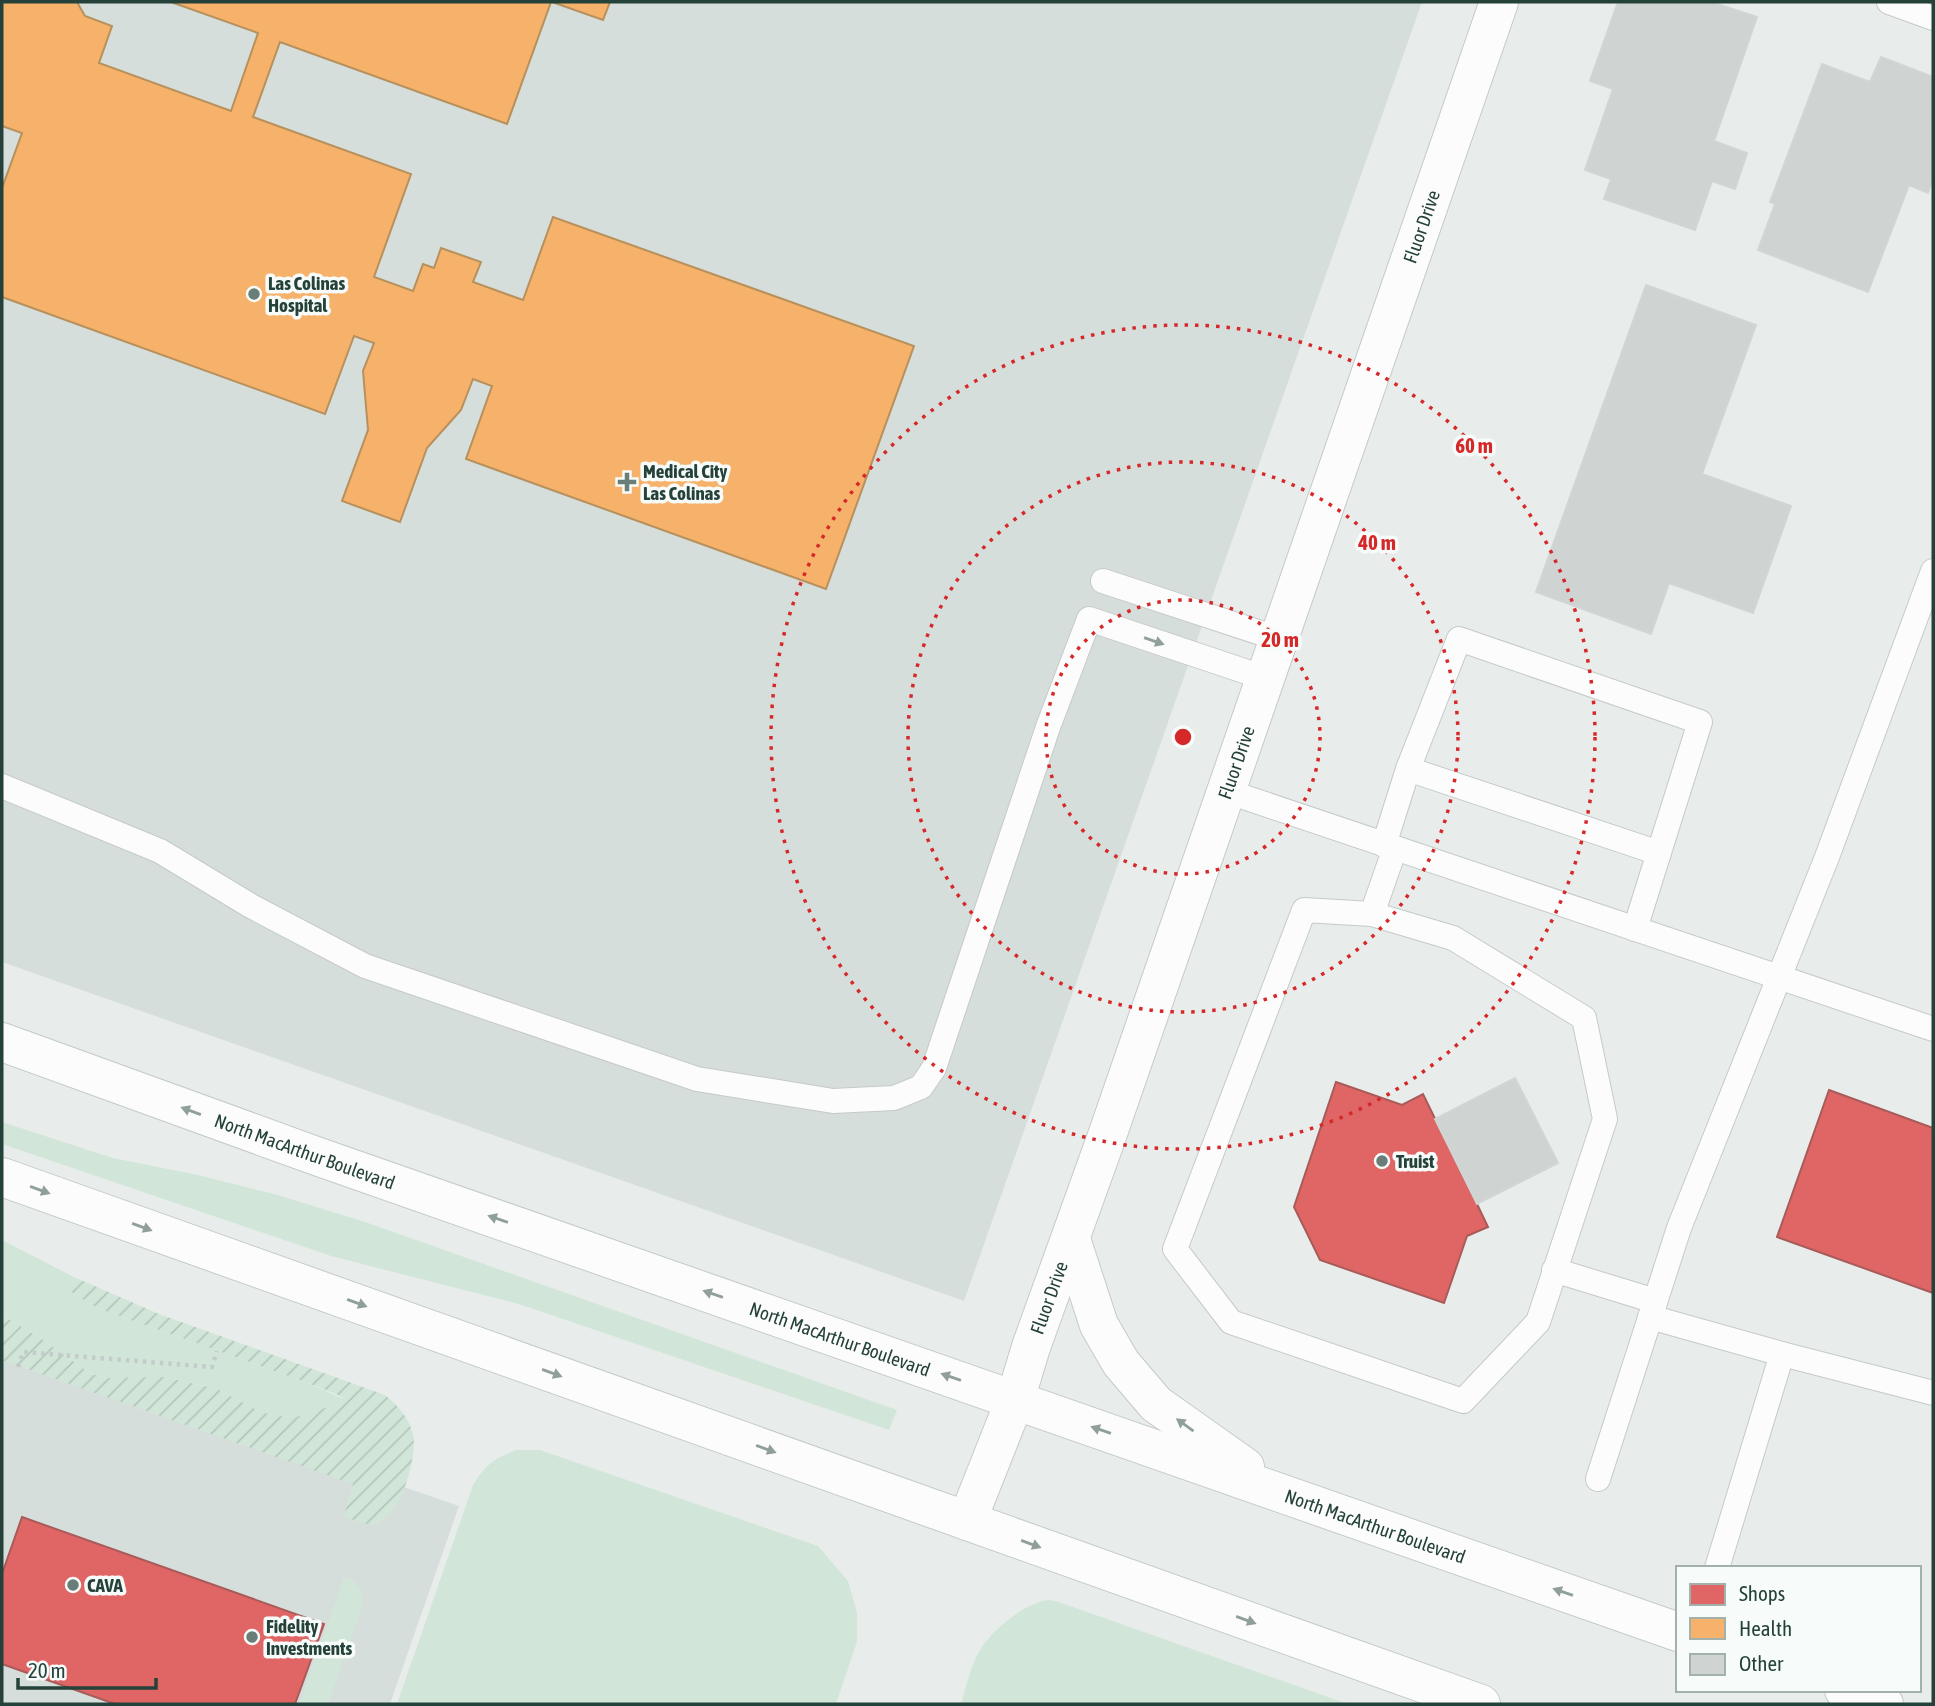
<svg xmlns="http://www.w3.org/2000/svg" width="1935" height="1706" font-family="'Asap Condensed',sans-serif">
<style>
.built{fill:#d6dedb}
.grass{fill:#d1e6d8}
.garden{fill:url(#garden-furrows)}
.shops{fill:#e06666;stroke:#a85b59;stroke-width:2}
.health{fill:#f6b26b;stroke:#b7905c;stroke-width:2}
.building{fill:#cfd4d2;stroke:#d1d6d4;stroke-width:2}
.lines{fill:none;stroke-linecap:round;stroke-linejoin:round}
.service-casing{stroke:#c5cac8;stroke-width:26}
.tertiary-casing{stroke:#c5cac8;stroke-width:40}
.secondary-casing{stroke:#c3cbc8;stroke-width:40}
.path{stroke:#c3ccca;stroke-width:4.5;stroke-dasharray:3.5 5;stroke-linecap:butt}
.service{stroke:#fcfcfc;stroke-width:24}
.tertiary{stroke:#fcfcfc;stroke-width:38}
.secondary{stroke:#fcfcfc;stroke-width:38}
.oneway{fill:#909f9b}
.ring{fill:none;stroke:#d62828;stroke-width:3.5;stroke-dasharray:3.5 7}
.poi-dot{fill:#697e78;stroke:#f7fbf9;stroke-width:2.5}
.labels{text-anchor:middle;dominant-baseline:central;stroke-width:7;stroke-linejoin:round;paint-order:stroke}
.street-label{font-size:19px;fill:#24423a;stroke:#f7fbf9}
.poi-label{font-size:19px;font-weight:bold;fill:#24423a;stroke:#f7fbf9;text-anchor:start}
.centre{fill:#d62828;stroke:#f7fbf9;stroke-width:3.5}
.ring-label{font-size:21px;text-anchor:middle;font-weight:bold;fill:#d62828;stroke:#f7fbf9;stroke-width:7;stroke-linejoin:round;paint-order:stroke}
</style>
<defs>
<pattern id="garden-furrows" width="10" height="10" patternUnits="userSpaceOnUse" patternTransform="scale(1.75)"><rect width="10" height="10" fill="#d1e6d8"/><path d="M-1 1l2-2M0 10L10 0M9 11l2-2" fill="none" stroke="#b3c6ba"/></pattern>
</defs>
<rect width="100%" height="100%" fill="#e8edeb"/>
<!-- built -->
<g class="built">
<path d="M2 2H1422L964 1301 2 962Z"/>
<path d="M2 1348 459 1506 390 1704H2Z"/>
</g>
<!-- grass -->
<g class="grass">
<path d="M2 1122 113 1158 198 1175 278 1195 368 1223 897 1410 889 1430 519 1304 331 1256 2 1144Z"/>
<path d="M2 1240 74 1277 70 1291 97 1308 303 1381 348 1401 296 1417 278 1416 261 1412 217 1389 191 1383 166 1378H106L91 1374 45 1341 2 1315Z"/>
<path d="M516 1450H540L818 1546 848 1581 857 1613V1642L836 1704H397L473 1485C485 1465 493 1459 516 1450Z"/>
<path d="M344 1578H348C359 1583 363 1592 363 1604L328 1704H299Z"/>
<path d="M1048 1600 1056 1601 1348 1704H961C966 1687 970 1667 979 1652 991 1630 1023 1604 1048 1600Z"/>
</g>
<!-- garden -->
<path class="garden" d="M74 1277 159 1314 385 1395C398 1406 408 1416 413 1434 418 1457 400 1524 370 1524 362 1524 351 1519 344 1516L353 1484 2 1360V1315L45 1341 91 1374 106 1378 163 1377 191 1383 217 1389 261 1412 278 1416 296 1417 347 1401 338 1395 303 1381 97 1308 70 1291Z"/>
<!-- shops -->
<g class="shops">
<path d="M1336 1082 1402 1105 1423 1094 1477 1204 1488 1227 1467 1236 1444 1303 1320 1260 1294 1207Z"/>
<path d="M1829 1090 1933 1128V1293L1777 1237Z"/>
<path d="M22 1517 324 1624 295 1704H115L2 1664V1574Z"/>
</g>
<!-- health -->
<g class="health">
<path d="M2 2H77L85 16 112 26 99 63 231 111 258 33 171 2H551L507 124 280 42 253 117 411 174 374 277 413 291 423 264 434 268 441 248 481 262 473 282 523 300 553 217 914 346 826 589 466 459 492 386 473 379 461 410 427 448 400 522 342 501 368 430 363 371 374 343 354 336 325 414 2 297V188L22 133 2 126Z"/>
<path d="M552 2H610L603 20Z"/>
</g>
<!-- building -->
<g class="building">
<path d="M1618 2H1711L1757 17 1714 141 1747 153 1735 189 1712 181 1695 230 1604 199 1611 179 1585 170 1613 89 1590 81Z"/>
<path d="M1881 57 1933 77V178L1928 193 1909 185 1868 292 1758 250 1775 204 1770 202 1822 64 1870 82Z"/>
<path d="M1646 285 1756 325 1702 474 1791 506 1753 613 1669 583 1651 634 1536 592Z"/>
<path d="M1515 1078 1558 1163 1477 1204 1435 1119Z"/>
</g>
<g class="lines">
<!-- service casing -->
<g class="service-casing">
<g id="service">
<path d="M1889 2 1933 18"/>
<path d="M1103 581 1279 639"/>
<path d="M1408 769 1659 853"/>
<path d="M2 786 160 851 251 906 365 966 697 1079 833 1101 894 1098 921 1087 934 1068 1048 727 1089 619 1265 678"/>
<path d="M1226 791 1933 1029"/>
<path d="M1384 845 1408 769 1459 639 1700 722 1635 929"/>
<path d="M1372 914 1453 938 1584 1018 1605 1119 1538 1322 1463 1401 1231 1322 1175 1249 1304 910 1372 914 1395 848"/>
<path d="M1554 1270 1655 1301"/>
<path d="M1650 1317 1782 1354 1717 1568"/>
<path d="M1782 1354 1933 1393"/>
<path d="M1598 1479 1679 1228 1827 857 1933 571"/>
</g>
</g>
<!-- tertiary casing -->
<g class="tertiary-casing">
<g id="tertiary">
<path id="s1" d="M967 1521 1015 1400 1031 1347 1107 1136 1499 2"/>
</g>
</g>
<!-- secondary casing -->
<g class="secondary-casing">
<g id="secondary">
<path id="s2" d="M2 1042 319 1157 1678 1632"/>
<path d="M2 1177 1481 1704"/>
<path d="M1071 1239 1099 1325 1121 1363 1156 1404 1245 1467"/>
<path d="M1844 1690 1884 1704"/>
</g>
</g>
<!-- path -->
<path class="path" d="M18 1367 23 1352 212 1367 217 1351"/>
<!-- service -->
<use href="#service" class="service"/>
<!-- tertiary -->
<use href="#tertiary" class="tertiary"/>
<!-- secondary -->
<use href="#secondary" class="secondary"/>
</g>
<!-- one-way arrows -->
<defs><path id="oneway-solid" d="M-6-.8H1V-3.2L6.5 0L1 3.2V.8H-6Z" transform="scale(1.75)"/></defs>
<g class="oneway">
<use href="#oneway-solid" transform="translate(1154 641) rotate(19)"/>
<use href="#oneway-solid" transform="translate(191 1111) rotate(-160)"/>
<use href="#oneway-solid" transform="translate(40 1190) rotate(20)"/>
<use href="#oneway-solid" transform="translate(498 1219) rotate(-161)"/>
<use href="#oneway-solid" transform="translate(142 1227) rotate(20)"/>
<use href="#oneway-solid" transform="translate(713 1294) rotate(-161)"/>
<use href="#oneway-solid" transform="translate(357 1303) rotate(20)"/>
<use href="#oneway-solid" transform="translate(552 1373) rotate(20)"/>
<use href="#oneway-solid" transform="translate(951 1377) rotate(-161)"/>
<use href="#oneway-solid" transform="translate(1185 1425) rotate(-144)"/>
<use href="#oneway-solid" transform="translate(1101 1430) rotate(-161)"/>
<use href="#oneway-solid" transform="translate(766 1449) rotate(20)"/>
<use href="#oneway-solid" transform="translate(1031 1544) rotate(20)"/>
<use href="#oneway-solid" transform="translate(1563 1592) rotate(-161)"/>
<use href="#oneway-solid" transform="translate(1246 1620) rotate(20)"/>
</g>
<!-- distance rings -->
<g class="ring">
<circle cx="1183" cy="737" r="137"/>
<circle cx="1183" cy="737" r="275"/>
<circle cx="1183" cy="737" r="412"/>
</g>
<!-- markers -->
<g class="poi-dot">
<circle cx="254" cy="294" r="7"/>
<path d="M623.5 471.5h7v7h7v7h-7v7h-7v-7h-7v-7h7z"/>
<circle cx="1382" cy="1161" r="7"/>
<circle cx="73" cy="1585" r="7"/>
<circle cx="252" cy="1637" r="7"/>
</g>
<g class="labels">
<!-- street labels -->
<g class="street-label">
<text stroke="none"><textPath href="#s1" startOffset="1372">Fluor Drive</textPath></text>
<text stroke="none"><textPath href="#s1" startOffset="805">Fluor Drive</textPath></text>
<text stroke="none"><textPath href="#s2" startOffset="322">North MacArthur Boulevard</textPath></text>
<text stroke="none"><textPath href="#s1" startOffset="238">Fluor Drive</textPath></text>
<text stroke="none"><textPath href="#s2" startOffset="889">North MacArthur Boulevard</textPath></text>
<text stroke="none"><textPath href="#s2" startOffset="1456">North MacArthur Boulevard</textPath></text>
</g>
<!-- poi labels -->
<g class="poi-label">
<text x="268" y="283">Las Colinas<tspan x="268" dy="22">Hospital</tspan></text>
<text x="643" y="471">Medical City<tspan x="643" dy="22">Las Colinas</tspan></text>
<text x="1396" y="1161">Truist</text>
<text x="87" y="1585">CAVA</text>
<text x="266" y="1626">Fidelity<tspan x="266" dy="22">Investments</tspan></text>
</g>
</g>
<circle cx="1183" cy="737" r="10" class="centre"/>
<g class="ring-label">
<text x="1474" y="453">60 m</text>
<text x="1377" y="550">40 m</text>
<text x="1280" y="647">20 m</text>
</g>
<!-- border -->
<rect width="1935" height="1706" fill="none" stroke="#24423a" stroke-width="7"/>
<!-- legend -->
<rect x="1676" y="1566" width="245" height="126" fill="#f7fbf9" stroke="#a3b1ad" stroke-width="2"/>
<rect x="1690" y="1584" width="35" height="21" fill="#e06666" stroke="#a3b1ad" stroke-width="2"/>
<text x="1739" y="1601" font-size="21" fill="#24423a">Shops</text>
<rect x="1690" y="1618" width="35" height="21" fill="#f6b26b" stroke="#a3b1ad" stroke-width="2"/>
<text x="1739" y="1636" font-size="21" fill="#24423a">Health</text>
<rect x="1690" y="1654" width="35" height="21" fill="#cfd4d2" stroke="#a3b1ad" stroke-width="2"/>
<text x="1739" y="1671" font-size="21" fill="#24423a">Other</text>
<!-- scale -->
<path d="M18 1678v10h138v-10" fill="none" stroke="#24423a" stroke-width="3.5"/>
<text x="28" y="1678" font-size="21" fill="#24423a" stroke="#f7fbf9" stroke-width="5" paint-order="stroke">20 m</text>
</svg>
